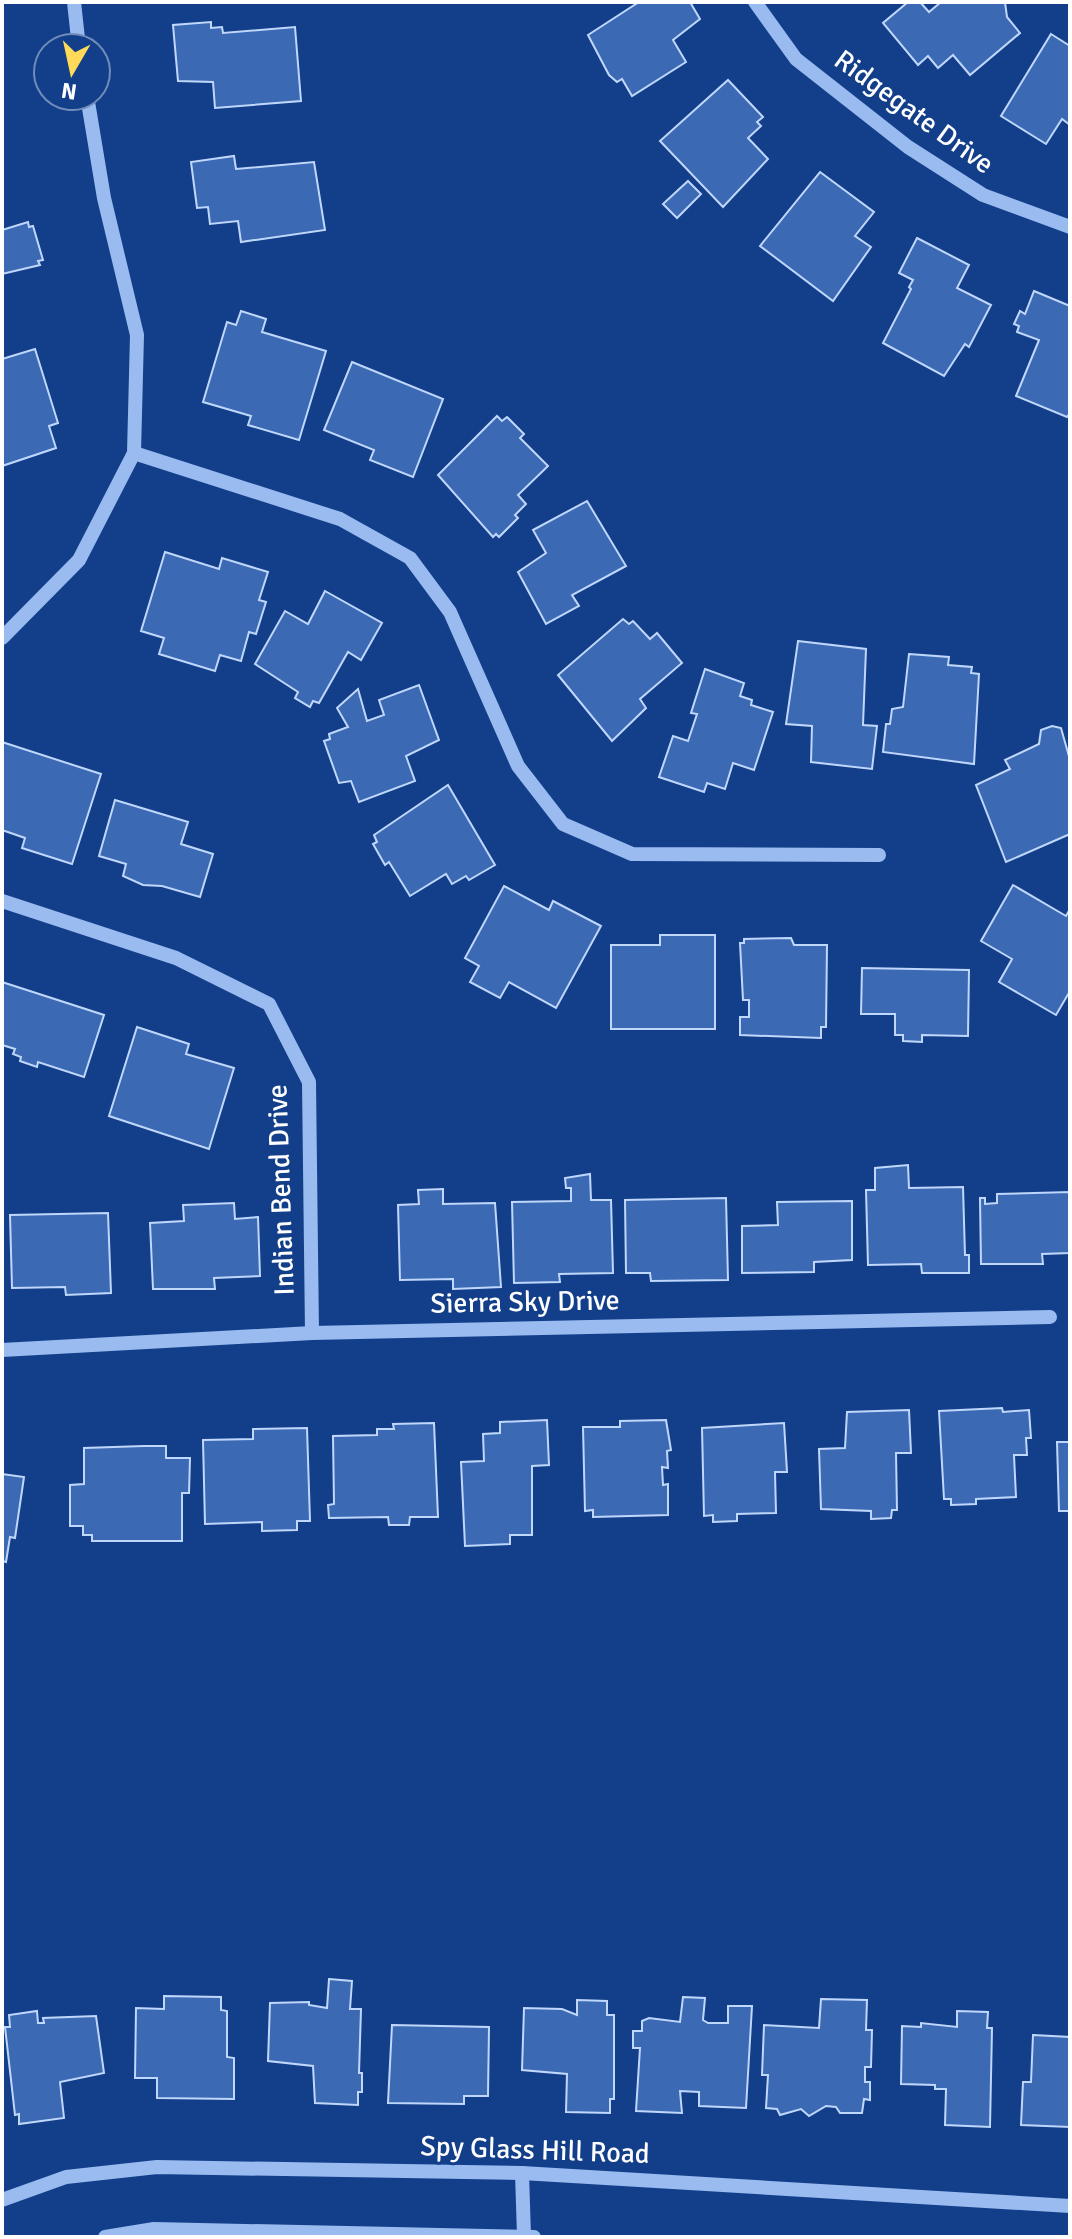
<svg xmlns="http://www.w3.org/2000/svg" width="1072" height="2239" font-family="Signika,sans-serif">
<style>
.building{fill:#3b69b3;stroke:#c0d7fc;stroke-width:2}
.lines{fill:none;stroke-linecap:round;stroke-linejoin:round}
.minor{stroke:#99bbf0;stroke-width:14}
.labels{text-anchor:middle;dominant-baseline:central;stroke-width:6;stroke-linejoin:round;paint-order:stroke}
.street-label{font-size:28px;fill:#fff;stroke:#133f8a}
</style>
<rect width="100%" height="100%" fill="#133f8a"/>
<!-- building -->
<g class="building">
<path d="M639 2H690L700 19 673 40 686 62 632 96 622 79 617 82 609 75 588 35Z"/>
<path d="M908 2H920L929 12 941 2H1005L1007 17 1020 33 970 75 953 55 938 68 928 56 918 65 883 23Z"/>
<path d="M211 22V28L222 27 223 33 295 27 301 101 215 108 213 82 178 81 173 25Z"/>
<path d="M1051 34 1070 46V125L1062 119 1046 144 1001 116Z"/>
<path d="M728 80 763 117 757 122 761 126 748 138 768 159 723 207 660 141Z"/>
<path d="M234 156 236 169 314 162 325 230 241 242 238 221 210 224 208 207 197 208 191 162Z"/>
<path d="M820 172 874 212 855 236 871 247 833 301 760 246Z"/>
<path d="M688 181 701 194 677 218 663 204Z"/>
<path d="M28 222 29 227 33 226 43 260 38 261 40 265 2 274V230Z"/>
<path d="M917 238 969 265 957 288 991 305 969 347 965 344 944 376 883 343 911 289 909 287 913 280 899 273Z"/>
<path d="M1034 291 1070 306V413L1067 417 1016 396 1039 340 1017 332 1019 326 1014 324 1020 311 1025 314Z"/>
<path d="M241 311 266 319 262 332 326 351 299 440 248 425 251 416 203 402 227 322 236 325Z"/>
<path d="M35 349 58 423 49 426 56 448 2 466V359Z"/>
<path d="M352 362 443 399 413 477 370 460 374 450 324 430Z"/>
<path d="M497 416 502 421 507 417 524 434 520 438 548 466 518 495 526 504 515 515 518 518 499 537 496 534 493 537 438 475Z"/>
<path d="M587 501 626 566 572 595 579 606 546 624 518 572 546 553 533 530Z"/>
<path d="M165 552 219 569 222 558 268 572 259 600 266 602 256 634 249 632 241 661 220 655 215 671 159 654 164 638 141 631Z"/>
<path d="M325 591 382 623 361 660 348 652 319 703 313 701 310 707 295 698 298 692 255 664 285 611 308 624Z"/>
<path d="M623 619 629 624 633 621 650 639 657 633 682 663 640 699 646 708 612 741 558 675Z"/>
<path d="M798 641 866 649 863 725 877 726 872 769 811 762 812 726 786 724Z"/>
<path d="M909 654 949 657 948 665 972 667 971 673 979 674 974 764 883 752 886 724H890L892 709 903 707Z"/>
<path d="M705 669 744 683 740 696 752 700 751 705 773 712 754 770 733 763 725 789 707 783 704 792 659 777 673 736 688 741 697 714 691 713Z"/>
<path d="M419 685 439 740 406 756 415 781 359 802 351 781 339 783 324 741 330 739 329 734 348 727 337 708 358 689 367 721 384 715 379 700Z"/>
<path d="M1052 726 1061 728 1070 760V834L1006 862 976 785 1010 769 1005 760 1039 744 1041 730Z"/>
<path d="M2 742 101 774 72 864 22 848 25 838 2 830Z"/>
<path d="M448 785 495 865 469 880 466 876 452 884 446 874 410 896 389 862 385 865 373 844 377 842 374 835Z"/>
<path d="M115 800 188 822 181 844 213 854 200 897 162 886 143 885 123 876 126 864 99 856Z"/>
<path d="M1013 885 1066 916 1070 909V991L1056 1015 999 982 1012 959 981 941Z"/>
<path d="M504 886 549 910 553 901 601 926 556 1008 509 982 500 998 470 982 479 966 465 958Z"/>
<path d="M660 935H715V1029H611V945H660Z"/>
<path d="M791 938 794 945H827L826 1027H821V1038L740 1035V1017H749V1000H743L740 943H744V939Z"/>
<path d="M862 968 969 970 968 1036 922 1035V1042L903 1041V1035H895V1014H861Z"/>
<path d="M2 982 104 1015 84 1077 38 1062 37 1067 20 1061 21 1057 13 1054 15 1049 2 1045Z"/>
<path d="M137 1027 189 1044 186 1054 234 1068 209 1149 109 1116Z"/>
<path d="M908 1165 909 1188 963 1187 965 1255H969V1273H922L921 1264 868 1265 866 1190H875V1168Z"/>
<path d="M590 1174 591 1200H611L613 1273 559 1274 560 1282 514 1283 512 1202 571 1201V1188H566L565 1178Z"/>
<path d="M443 1189V1204L495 1203 501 1287 453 1289V1279L400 1280 398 1205 419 1204 418 1190Z"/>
<path d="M1070 1192V1253L1042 1254 1043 1264H981L980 1198H985V1204L997 1203V1194Z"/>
<path d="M726 1198 728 1280 651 1281 650 1273H626L625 1200Z"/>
<path d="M852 1201V1260L814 1262V1272L742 1273V1226L778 1225 777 1202Z"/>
<path d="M234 1203 235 1219 258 1217 260 1276 214 1278 215 1289H153L150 1223 184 1221 183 1205Z"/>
<path d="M108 1213 111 1293 66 1295 65 1287 12 1288 10 1215Z"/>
<path d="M1002 1408 1003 1412 1029 1410 1031 1438H1026L1027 1455H1014L1016 1497 976 1499V1504L951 1505V1499H944L939 1411Z"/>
<path d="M909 1410 911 1453H896L897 1510H892L891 1518 871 1519V1511L821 1509 819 1449 845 1448 847 1412Z"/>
<path d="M547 1420 549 1465 532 1466V1535H510V1544L465 1546 461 1462 484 1461 483 1434 500 1433V1422Z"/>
<path d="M666 1420 671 1450 667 1451 668 1468 662 1467 663 1485 668 1484V1515L593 1517V1510L585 1511 583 1427H620V1421Z"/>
<path d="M434 1423 438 1517H410L409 1525H389L388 1517 329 1518 328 1505 334 1504 333 1436 377 1435V1429H394L393 1424Z"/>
<path d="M784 1423 787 1472H775L776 1513 737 1514V1521L713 1522V1515L704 1516 702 1428Z"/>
<path d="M307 1428 310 1521H297V1530L262 1531V1522L205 1524 203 1440 253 1439V1429Z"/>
<path d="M1057 1442H1070V1511H1059Z"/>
<path d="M144 1446H166V1458H190L189 1493H182V1541H92V1535H83V1526H70V1485L84 1484V1448Z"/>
<path d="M2 1474 24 1477 15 1538 10 1537 6 1562 2 1561Z"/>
<path d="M329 1979 352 1981 350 2009H361L359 2073H362V2092H358V2105L315 2103 313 2066 268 2061 270 2003 309 2002V2005L327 2008Z"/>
<path d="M164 1996 221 1997V2010L227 2011V2057L234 2058V2099L157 2098V2078H135L136 2008 164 2009Z"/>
<path d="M683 1997 705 1998 703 2020 708 2023H728V2006H752L746 2108 699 2106V2092L680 2091 682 2113 636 2111 640 2048H633V2031H642V2021L649 2018 680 2022Z"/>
<path d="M821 1999 867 2000 866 2030H872L871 2067H865V2082H870V2100L864 2099 862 2113H840L836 2107 826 2106 809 2116 801 2109 780 2115 777 2109 766 2108 768 2075H762L764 2025 819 2028Z"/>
<path d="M577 2000 607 2001V2015H614V2099H610V2113L566 2112 567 2074 522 2070 524 2008 562 2009 577 2015Z"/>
<path d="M37 2011 38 2023H44L43 2018 96 2016 104 2073 60 2082 64 2118 19 2124V2114L15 2115 5 2027H10L9 2015Z"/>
<path d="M957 2011 988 2012 987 2028H992L990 2127 945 2125 946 2089H935V2085L901 2084 902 2026 921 2027V2023L957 2027Z"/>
<path d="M392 2025 489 2027 488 2096H464V2104L388 2103Z"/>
<path d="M1033 2035 1070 2037V2127L1021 2125 1023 2082H1031Z"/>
</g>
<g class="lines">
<!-- minor -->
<g class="minor">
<path d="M74 2 79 48"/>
<path d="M755 2 796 59 908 147 983 195 1070 227"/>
<path d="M134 453 340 519 410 558 450 612 518 766 563 824 632 854 879 855"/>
<path d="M2 638 79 560 134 453 137 335 104 198 87 96"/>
<path d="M2 901 176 958 269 1004 309 1082 312 1333"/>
<path d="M2 1350 312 1333 1050 1317"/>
<path d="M522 2173 524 2236"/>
<path d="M2 2200 66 2177 157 2167 522 2173 1070 2206"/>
<path d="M105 2237 154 2229 534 2237"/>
</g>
</g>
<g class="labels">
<!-- street labels -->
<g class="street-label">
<text transform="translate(914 112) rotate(36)">Ridgegate Drive</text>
<text transform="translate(281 1190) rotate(-92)">Indian Bend Drive</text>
<text transform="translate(525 1302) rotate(-1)">Sierra Sky Drive</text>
<text transform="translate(535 2150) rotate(2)">Spy Glass Hill Road</text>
</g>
</g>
<!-- border -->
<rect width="1072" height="2239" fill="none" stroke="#ffffff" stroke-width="8"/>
<!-- north arrow -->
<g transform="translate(72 72) rotate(189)"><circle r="38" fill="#133f8a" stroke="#718cb9" stroke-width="2"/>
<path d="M0-6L14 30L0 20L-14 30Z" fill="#ffda59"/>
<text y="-12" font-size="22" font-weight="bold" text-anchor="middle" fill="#ffffff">N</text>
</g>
</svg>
